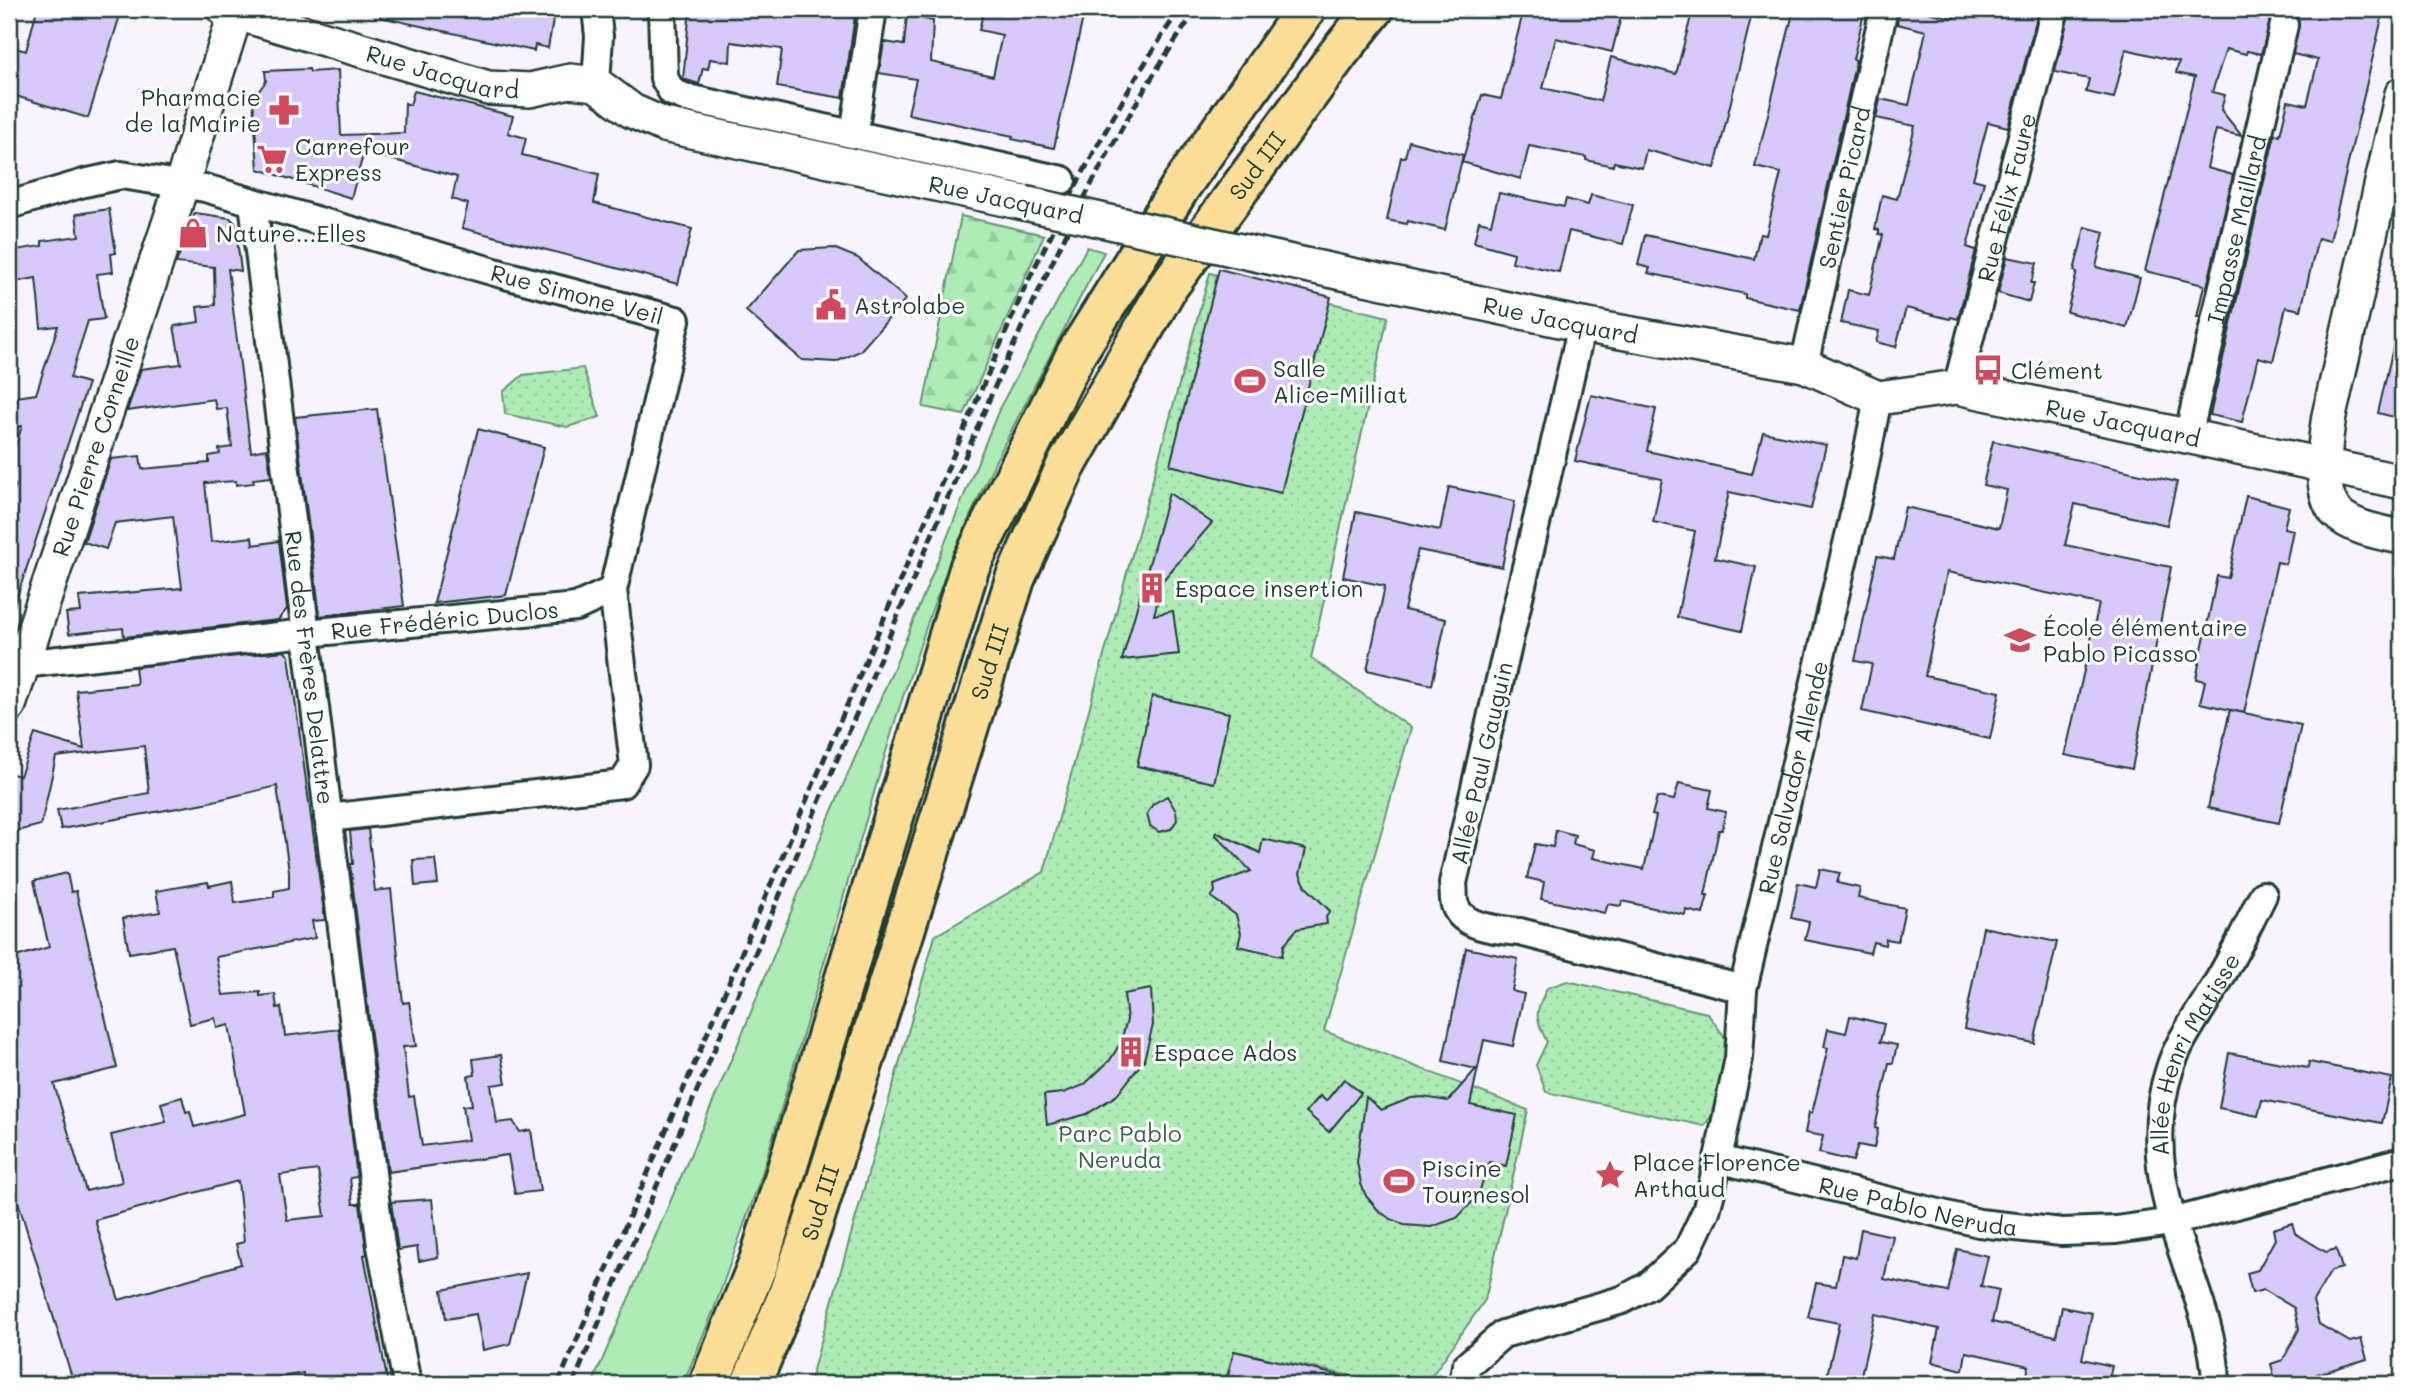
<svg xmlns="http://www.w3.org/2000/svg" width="2411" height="1393" font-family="Mali,sans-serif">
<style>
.grass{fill:#adedb5;stroke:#669574;stroke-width:2}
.forest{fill:url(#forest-firs);stroke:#669574;stroke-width:2}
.park{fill:url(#park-dots);stroke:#669574;stroke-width:2}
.building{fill:#d8c9fb;stroke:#1f3d34;stroke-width:2;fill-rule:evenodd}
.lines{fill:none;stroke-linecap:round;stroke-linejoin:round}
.minor-casing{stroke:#1f3d34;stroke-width:32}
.tertiary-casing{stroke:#1f3d34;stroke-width:38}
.trunk-casing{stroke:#1f3d34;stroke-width:44}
.minor{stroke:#fff;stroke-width:26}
.tertiary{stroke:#fff;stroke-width:33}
.trunk{stroke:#fcde96;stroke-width:38}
.rail{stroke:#1f3d34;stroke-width:5;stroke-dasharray:10 5;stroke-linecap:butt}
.tertiary-bridge-casing{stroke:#1f3d34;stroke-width:38;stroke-linecap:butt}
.tertiary-bridge{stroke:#fff;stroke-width:33}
.labels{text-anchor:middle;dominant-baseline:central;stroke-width:6;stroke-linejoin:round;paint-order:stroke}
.street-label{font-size:23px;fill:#1f3d34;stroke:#fff}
.poi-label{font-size:23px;fill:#1f3d34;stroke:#fff;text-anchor:start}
.park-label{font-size:23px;fill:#3b604e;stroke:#fff}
</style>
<defs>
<pattern id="forest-firs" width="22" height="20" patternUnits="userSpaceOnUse" patternTransform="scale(1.75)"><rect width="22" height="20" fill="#adedb5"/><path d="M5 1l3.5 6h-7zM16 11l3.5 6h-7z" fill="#94cc9c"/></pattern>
<pattern id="park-dots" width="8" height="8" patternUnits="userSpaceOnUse" patternTransform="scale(1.75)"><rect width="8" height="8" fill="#adedb5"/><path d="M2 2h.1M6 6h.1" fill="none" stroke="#94cc9c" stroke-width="1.8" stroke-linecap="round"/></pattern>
</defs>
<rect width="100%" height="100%" fill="#f7f4fe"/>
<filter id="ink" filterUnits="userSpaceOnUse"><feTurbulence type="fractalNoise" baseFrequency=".0143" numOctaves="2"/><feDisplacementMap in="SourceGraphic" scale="14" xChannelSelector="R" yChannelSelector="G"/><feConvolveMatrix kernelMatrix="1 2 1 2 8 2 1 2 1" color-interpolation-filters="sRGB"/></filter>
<g filter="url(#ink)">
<!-- grass -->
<path class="grass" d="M1087 247 1104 252 996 460 966 525 931 612 896 718 761 1177 713 1312 683 1384H592L743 1032 825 827 899 656 1000 407Z"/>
<!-- forest -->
<path class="forest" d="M961 216 1044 235 964 415 923 407Z"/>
<!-- park -->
<g class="park">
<path d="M1210 273 1388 317 1311 658 1411 728 1324 1031 1528 1110 1485 1300 1426 1384H1390L1234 1351 1224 1384H809L935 936 1044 872Z"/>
<path d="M583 368 600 417 567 427 505 414 503 392 523 375Z"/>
<path d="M1567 981 1707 1013 1727 1040 1716 1110 1704 1126 1546 1092 1536 1065 1547 1042C1534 1016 1535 1014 1547 988Z"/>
</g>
<!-- building -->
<g class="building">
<path d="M37 9H122L88 118 9 94V46L26 51Z"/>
<path d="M381 9H555L548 48 535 45 534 51 380 17Z"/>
<path d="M690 9H751L787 17 788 9H856L843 98 777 87 782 49 731 42 730 62 710 59 708 69 703 68 699 84 683 79Z"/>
<path d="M984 9H1062L1084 13 1054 148 1012 139 1013 136 908 114 916 79 879 73 884 42 904 45 907 15 933 21 931 62 993 76 1002 35 979 30Z"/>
<path d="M1524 9H1623L1612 52 1556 38 1543 88 1600 101 1611 57 1676 74 1693 9H1753L1715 168 1646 150 1642 168 1614 162 1613 166 1586 160V157L1529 146 1521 179 1462 162 1482 95 1501 99Z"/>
<path d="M1794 9H1865L1853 59 1856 60 1800 310 1745 298V294L1648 273 1650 268 1638 265 1645 235 1754 259 1760 234 1766 235 1781 173 1755 167Z"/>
<path d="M1899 9H1913L1954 18 1957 9H1967L1991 15 1993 9H2039L2008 127 1988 122 1973 179 1984 182 1967 247 1976 250 1958 319 1951 317 1950 319 1906 308 1896 347 1876 342 1879 331 1841 323 1848 290 1869 295 1883 235 1879 234V230L1875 229 1882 195 1897 199 1915 126 1876 118 1880 99 1909 105 1926 31 1897 24Z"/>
<path d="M2070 9H2384L2330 241 2318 238 2301 310 2286 307 2273 361 2258 357 2242 422 2210 415 2275 134 2280 135 2288 101 2307 105 2318 60 2293 54 2299 21 2295 14 2287 10H2279L2272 15 2261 54 2247 51 2246 54 2226 49 2212 92 2225 95 2221 110 2242 136 2216 130 2207 168 2233 175 2200 317H2197L2204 285 2145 271 2195 77 2176 73 2179 62 2126 49 2114 98 2086 92 2089 79 2055 72Z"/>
<path d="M309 69 310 72 338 70 341 135 404 133 405 103 410 105 414 91 513 116 508 133 526 138 522 155 599 174 594 203 692 229 678 284 462 228 468 204 452 199 457 177 364 152 351 198 258 169 253 99 266 81 265 71Z"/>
<path d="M1409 141 1463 155 1445 230 1408 221 1407 224 1387 220 1401 157H1405Z"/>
<path d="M1499 193 1564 207 1566 199 1588 205 1591 195 1633 205 1623 244 1569 231 1559 272 1512 262 1514 253 1474 242 1479 221 1491 224Z"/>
<path d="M109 209 116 253 111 254 113 272 97 274 104 319 88 321 70 378 88 383 13 609H9V505L16 485 9 483V465L22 426 13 428 9 398 36 394 58 326 41 328 36 278 9 283V251L42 246V241L79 236 76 214Z"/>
<path d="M195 213 230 218 235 223 241 271 228 269 251 452 267 449 271 477 253 479 254 483 236 485V481L205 483 211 542 252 537 253 545 279 541 287 609 278 620 124 637 123 628 69 634 66 613 81 612 79 597 182 588 173 516 115 523 106 549 84 542 111 459 140 456 142 469 209 463V456L220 454 219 449 232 447 227 408 216 409 214 399 127 411 141 369 181 364 174 326 199 322 197 307 215 305 214 267 176 263Z"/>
<path d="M2085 227 2104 232 2096 267 2140 278 2127 328 2067 312 2077 272 2074 271Z"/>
<path d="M833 248 858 258 906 299 860 351 836 362 802 360 746 311 799 250Z"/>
<path d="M2007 257 2037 263 2031 283H2034L2029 302 1998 293Z"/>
<path d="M1219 269 1331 297 1281 493 1170 465Z"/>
<path d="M2394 343 2402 344V419L2378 413Z"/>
<path d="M1591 395 1656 409 1647 451 1752 474 1763 432 1826 445 1811 509 1729 492 1715 558 1756 567 1742 631 1677 617 1695 531 1653 522 1662 479 1575 461Z"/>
<path d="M377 409 404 606 320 616 295 417Z"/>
<path d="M478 429 544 447 506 595 434 603Z"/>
<path d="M1993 441 2177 482 2167 525 2075 504 2065 545 2171 567 2132 769 2065 755 2099 604 1947 572 1925 676 2000 692 1990 739 1862 711 1872 664 1855 661 1877 556 1894 559 1905 507 1999 528 2007 490 1983 485Z"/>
<path d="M1449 487 1515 501 1502 567 1418 550 1404 610 1446 619 1432 685 1367 670 1385 586 1343 577 1356 512 1440 530Z"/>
<path d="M1169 493 1212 523 1163 580 1154 615 1173 611 1179 654 1122 660Z"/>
<path d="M2246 496 2289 507 2284 528 2293 530 2286 564 2277 562 2244 713 2200 703 2205 681 2196 679 2217 576 2228 578Z"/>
<path d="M284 651 289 656 325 920 312 921 315 938 216 957 223 995 260 992V996L275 994 277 1008 281 1007 285 1036 339 1029 357 1177 350 1178 353 1204H360L367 1254 364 1255 388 1384H304L303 1373 257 1382 258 1384H74L9 1172V959L49 947 34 881 67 873 71 892 76 891 117 1068 54 1084 86 1191 122 1182 111 1135 166 1122 161 1103 182 1097 186 1112 190 1111 194 1127 245 1114 229 1025 217 1028 215 1018 190 1024 173 946 129 953 123 918 160 912 156 891 208 882 209 886 232 881 235 903 274 897V891L289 888V871L277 786 205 803 61 829 57 810 149 793 144 746 56 757 41 825 9 833V773L20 776 35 734 84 749 76 690 137 684 135 667ZM318 1170 325 1216 287 1220 280 1175ZM238 1181 244 1242 236 1244 241 1264 119 1300 95 1220Z"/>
<path d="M1152 696 1229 713 1214 783 1137 766Z"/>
<path d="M2230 710 2301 725 2279 823 2208 808Z"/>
<path d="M1679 783 1712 790 1708 808 1726 812 1722 830H1719L1705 895H1708L1703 914 1686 910 1685 915 1622 901 1621 906 1608 904 1605 913 1541 899 1544 882 1527 878 1535 844 1553 847 1556 830 1575 835 1573 844 1595 850 1593 858 1644 869 1656 816 1652 815 1657 797 1674 800Z"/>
<path d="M1167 796 1176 811 1177 820 1171 829 1159 832 1150 826 1147 814 1153 804Z"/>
<path d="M368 829 375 891 391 889 403 1003 409 1002 416 1046 403 1047 409 1097 414 1096 422 1146 468 1140 463 1106 472 1105 468 1076 475 1075 473 1059 501 1055 506 1083 491 1085 497 1123 513 1121 520 1132 531 1130 540 1191 515 1194 508 1155 388 1172 350 864H353L350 831Z"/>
<path d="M1216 832 1260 853 1263 839 1306 849 1300 874 1306 887 1330 911 1326 917 1327 924 1297 929 1284 945 1282 956 1238 946 1241 933 1236 915 1211 897 1215 892 1214 885 1251 871 1215 834Z"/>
<path d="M435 859 438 884 415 886 413 860Z"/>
<path d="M1820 869 1840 873 1837 883 1860 888 1858 898 1905 908 1898 941 1886 939 1885 945 1873 942 1870 953 1805 940 1809 922 1791 918 1798 883 1816 887Z"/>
<path d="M1983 927 2057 942 2034 1043 1964 1029Z"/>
<path d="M1466 948 1518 959 1512 991 1524 994 1513 1046 1484 1040 1470 1105 1517 1115 1506 1166 1489 1162 1478 1196 1457 1218 1431 1227 1404 1225 1389 1218 1379 1211 1366 1196 1361 1184 1357 1162 1366 1097 1381 1110 1411 1098 1423 1097 1448 1101 1476 1069 1443 1061Z"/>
<path d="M1151 989 1153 1025 1144 1060 1117 1095 1087 1114 1047 1125 1044 1095 1063 1093 1084 1085 1110 1060 1120 1044 1127 1020 1124 994Z"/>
<path d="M1850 1016 1884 1024 1880 1042 1897 1045 1893 1063H1889L1875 1128 1878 1129 1874 1148 1858 1145 1853 1161 1819 1153 1823 1136 1805 1133 1809 1112 1812 1113 1828 1048 1824 1047 1828 1029 1846 1033Z"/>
<path d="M2229 1053 2308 1068 2309 1062 2392 1078 2382 1123 2262 1100 2258 1116 2219 1108Z"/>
<path d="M1344 1079 1361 1093 1329 1132 1306 1112 1320 1096 1326 1101Z"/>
<path d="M432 1199 438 1257 419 1261 417 1247 398 1250 391 1202Z"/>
<path d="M2292 1223 2295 1233 2326 1252 2336 1249 2342 1268 2331 1271 2313 1301 2319 1324 2350 1342 2361 1339 2367 1359 2291 1382 2288 1380 2276 1383 2271 1364 2283 1360 2299 1329 2294 1308 2264 1290 2252 1293 2247 1273 2258 1270 2275 1239 2273 1229Z"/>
<path d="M1861 1229 1893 1236 1884 1279 1948 1292 1957 1249 1988 1256 1981 1286 1999 1290 1992 1322 2056 1336 2062 1307 2092 1313 2082 1359 2112 1366 2108 1384H2025L2029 1366 1966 1352 1963 1370 1932 1362 1939 1329 1875 1314 1859 1384H1825L1839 1323 1808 1317 1816 1283 1836 1286 1842 1255 1856 1258Z"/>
<path d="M527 1273 510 1344 483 1350 476 1314 446 1319 442 1290Z"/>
<path d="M1234 1351 1342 1376 1341 1384H1226Z"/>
</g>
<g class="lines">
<!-- minor casing -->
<g class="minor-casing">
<g id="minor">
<path d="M662 9 664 78 672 92 687 98 1062 180"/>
<path d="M596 84 599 36 596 9"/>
<path d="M854 134 873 9"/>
<path id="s1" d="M253 202 381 1246 407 1384"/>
<path id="s2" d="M9 205 84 183 121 175 205 188 505 275 676 320 613 590 634 765 622 784 328 818"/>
<path d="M1582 325 1453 883C1454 890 1453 899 1455 905 1462 928 1500 930 1520 932L1743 989"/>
<path id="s3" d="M1804 365 1884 9"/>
<path id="s4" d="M1957 387 2055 9"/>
<path id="s5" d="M2188 436 2284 25"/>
<path id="s6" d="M22 664 297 634 576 607 613 590"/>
<path id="s7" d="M1718 1159 1979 1223 2062 1232 2116 1230 2172 1222 2402 1161"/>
<path id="s8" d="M1463 1384 1466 1366 1503 1334 1622 1300 1648 1286 1688 1249 1706 1211 1711 1192 1739 1058 1743 989 1860 489 1878 398"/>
<path id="s9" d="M2216 1384C2215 1329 2187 1272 2172 1220 2158 1171 2153 1118 2170 1068 2178 1043 2194 1021 2208 998 2229 965 2246 930 2263 895"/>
</g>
</g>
<!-- tertiary casing -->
<g class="tertiary-casing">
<g id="tertiary">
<path id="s10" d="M224 9 488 88 530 90 570 81 596 84 632 111 664 125 1024 203"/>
<path d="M2402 94 2329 416C2325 441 2318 492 2336 512 2351 528 2382 533 2402 537"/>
<path id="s11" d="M1241 251 1582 325 1804 365 1878 398 1957 387 2402 482"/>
<path id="s12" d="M9 705 171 218 236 12"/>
</g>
</g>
<!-- trunk casing -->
<g class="trunk-casing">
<g id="trunk">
<path d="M709 1384 759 1261 970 566 1076 354 1181 186 1306 9"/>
<path id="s13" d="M751 1384 786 1300 812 1227 1015 579 1065 468 1167 288 1338 54 1374 9"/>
</g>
</g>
<!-- minor -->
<use href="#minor" class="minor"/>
<!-- tertiary -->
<use href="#tertiary" class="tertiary"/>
<!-- trunk -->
<use href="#trunk" class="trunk"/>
<!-- rail -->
<g class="rail">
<path d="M558 1384 1025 287C1072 192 1120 97 1180 9"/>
<path d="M573 1384 992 393C1052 260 1113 128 1197 9"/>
</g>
<!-- tertiary-bridge casing -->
<g class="tertiary-bridge-casing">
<path id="tertiary-bridge" d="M1024 203 1241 251"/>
</g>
<!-- tertiary-bridge -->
<use href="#tertiary-bridge" class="tertiary-bridge"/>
</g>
</g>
<!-- icons -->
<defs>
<g id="pharmacy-bare" transform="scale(2.415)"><path d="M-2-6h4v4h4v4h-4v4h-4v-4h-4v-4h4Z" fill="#d1495b" stroke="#fff" stroke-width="2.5" paint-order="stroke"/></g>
<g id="supermarket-bare" transform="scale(2.415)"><path d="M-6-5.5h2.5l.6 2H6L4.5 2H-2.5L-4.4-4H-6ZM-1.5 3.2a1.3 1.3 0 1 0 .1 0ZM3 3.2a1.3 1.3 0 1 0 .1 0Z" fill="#d1495b" stroke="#fff" stroke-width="2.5" paint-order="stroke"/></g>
<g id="shop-bare" transform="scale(2.415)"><path d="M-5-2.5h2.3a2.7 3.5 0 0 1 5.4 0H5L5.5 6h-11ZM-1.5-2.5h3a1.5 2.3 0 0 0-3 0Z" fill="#d1495b" stroke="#fff" stroke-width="2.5" paint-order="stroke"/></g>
<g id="civic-bare" transform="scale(2.415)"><path d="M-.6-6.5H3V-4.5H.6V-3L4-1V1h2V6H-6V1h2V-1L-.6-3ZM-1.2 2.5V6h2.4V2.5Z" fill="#d1495b" stroke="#fff" stroke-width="2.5" paint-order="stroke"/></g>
<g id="bus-bare" transform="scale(2.415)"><path d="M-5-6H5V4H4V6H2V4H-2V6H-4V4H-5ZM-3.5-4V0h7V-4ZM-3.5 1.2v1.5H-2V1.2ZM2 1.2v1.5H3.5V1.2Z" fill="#d1495b" stroke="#fff" stroke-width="2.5" paint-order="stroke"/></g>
<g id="stadium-bare" transform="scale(2.415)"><path d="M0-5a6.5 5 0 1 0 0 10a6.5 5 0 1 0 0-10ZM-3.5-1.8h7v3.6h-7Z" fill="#d1495b" stroke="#fff" stroke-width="2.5" paint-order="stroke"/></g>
<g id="building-bare" transform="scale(2.415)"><path d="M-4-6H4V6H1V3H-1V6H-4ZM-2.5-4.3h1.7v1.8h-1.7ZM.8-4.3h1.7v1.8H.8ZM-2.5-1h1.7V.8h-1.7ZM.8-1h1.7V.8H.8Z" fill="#d1495b" stroke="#fff" stroke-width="2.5" paint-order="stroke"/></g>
<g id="school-bare" transform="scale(2.415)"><path d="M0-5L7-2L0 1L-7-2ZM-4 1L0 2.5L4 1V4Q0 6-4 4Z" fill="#d1495b" stroke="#fff" stroke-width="2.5" paint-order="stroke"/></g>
<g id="sight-bare" transform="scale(2.415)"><path d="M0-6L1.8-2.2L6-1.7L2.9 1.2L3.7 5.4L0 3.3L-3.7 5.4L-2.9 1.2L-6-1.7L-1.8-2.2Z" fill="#d1495b" stroke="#fff" stroke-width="2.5" paint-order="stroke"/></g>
</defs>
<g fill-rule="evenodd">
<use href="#pharmacy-bare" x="284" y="110"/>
<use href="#supermarket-bare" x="272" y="159"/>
<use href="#shop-bare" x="193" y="233"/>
<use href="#civic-bare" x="831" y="305"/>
<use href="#bus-bare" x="1988" y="370"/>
<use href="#stadium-bare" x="1250" y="381"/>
<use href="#building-bare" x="1152" y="588"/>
<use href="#school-bare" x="2020" y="640"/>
<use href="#building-bare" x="1131" y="1052"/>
<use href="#sight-bare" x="1610" y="1175"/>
<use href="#stadium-bare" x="1399" y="1181"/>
</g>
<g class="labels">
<!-- street labels -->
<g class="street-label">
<text stroke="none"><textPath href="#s10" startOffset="228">Rue Jacquard</textPath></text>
<text stroke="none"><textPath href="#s13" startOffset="1328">Sud III</textPath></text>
<text stroke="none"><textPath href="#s3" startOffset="182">Sentier Picard</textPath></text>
<text stroke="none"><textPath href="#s4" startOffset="196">Rue Félix Faure</textPath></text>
<text transform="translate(1006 199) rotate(12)">Rue Jacquard</text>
<text stroke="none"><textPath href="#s5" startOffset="212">Impasse Maillard</textPath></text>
<text stroke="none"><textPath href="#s2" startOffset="588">Rue Simone Veil</textPath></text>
<text stroke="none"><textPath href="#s11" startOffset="327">Rue Jacquard</textPath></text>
<text stroke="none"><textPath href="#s11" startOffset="905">Rue Jacquard</textPath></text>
<text stroke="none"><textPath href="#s12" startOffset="273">Rue Pierre Corneille</textPath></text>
<text stroke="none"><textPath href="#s6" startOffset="425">Rue Frédéric Duclos</textPath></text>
<text stroke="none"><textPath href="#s13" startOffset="761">Sud III</textPath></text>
<text stroke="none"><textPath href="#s1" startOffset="469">Rue des Frères Delattre</textPath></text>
<text transform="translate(1481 763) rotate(-77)">Allée Paul Gauguin</text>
<text stroke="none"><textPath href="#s8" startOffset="760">Rue Salvador Allende</textPath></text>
<text stroke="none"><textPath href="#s9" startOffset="345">Allée Henri Matisse</textPath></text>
<text stroke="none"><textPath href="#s13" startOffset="194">Sud III</textPath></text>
<text stroke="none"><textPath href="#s7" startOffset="206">Rue Pablo Neruda</textPath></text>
</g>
<!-- poi labels -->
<g class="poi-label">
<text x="261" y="97" text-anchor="end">Pharmacie<tspan x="261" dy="26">de la Mairie</tspan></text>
<text x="295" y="146">Carrefour<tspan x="295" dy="26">Express</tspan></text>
<text x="216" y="233">Nature...Elles</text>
<text x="854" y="305">Astrolabe</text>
<text x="1273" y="368">Salle<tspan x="1273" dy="26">Alice-Milliat</tspan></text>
<text x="2011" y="370">Clément</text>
<text x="1175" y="588">Espace insertion</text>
<text x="2043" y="627">École élémentaire<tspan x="2043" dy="26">Pablo Picasso</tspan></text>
<text x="1154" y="1052">Espace Ados</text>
<text x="1633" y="1162">Place Florence<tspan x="1633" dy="26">Arthaud</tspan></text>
<text x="1422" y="1168">Piscine<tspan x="1422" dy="26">Tournesol</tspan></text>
</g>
<!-- park labels -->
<g class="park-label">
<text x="1120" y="1133">Parc Pablo<tspan x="1120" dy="26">Neruda</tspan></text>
</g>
</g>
<!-- margin -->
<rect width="2411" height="1393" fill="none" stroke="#fff" stroke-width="35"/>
<rect x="18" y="18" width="2376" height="1358" fill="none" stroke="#1f3d34" stroke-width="2.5" filter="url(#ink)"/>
</svg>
